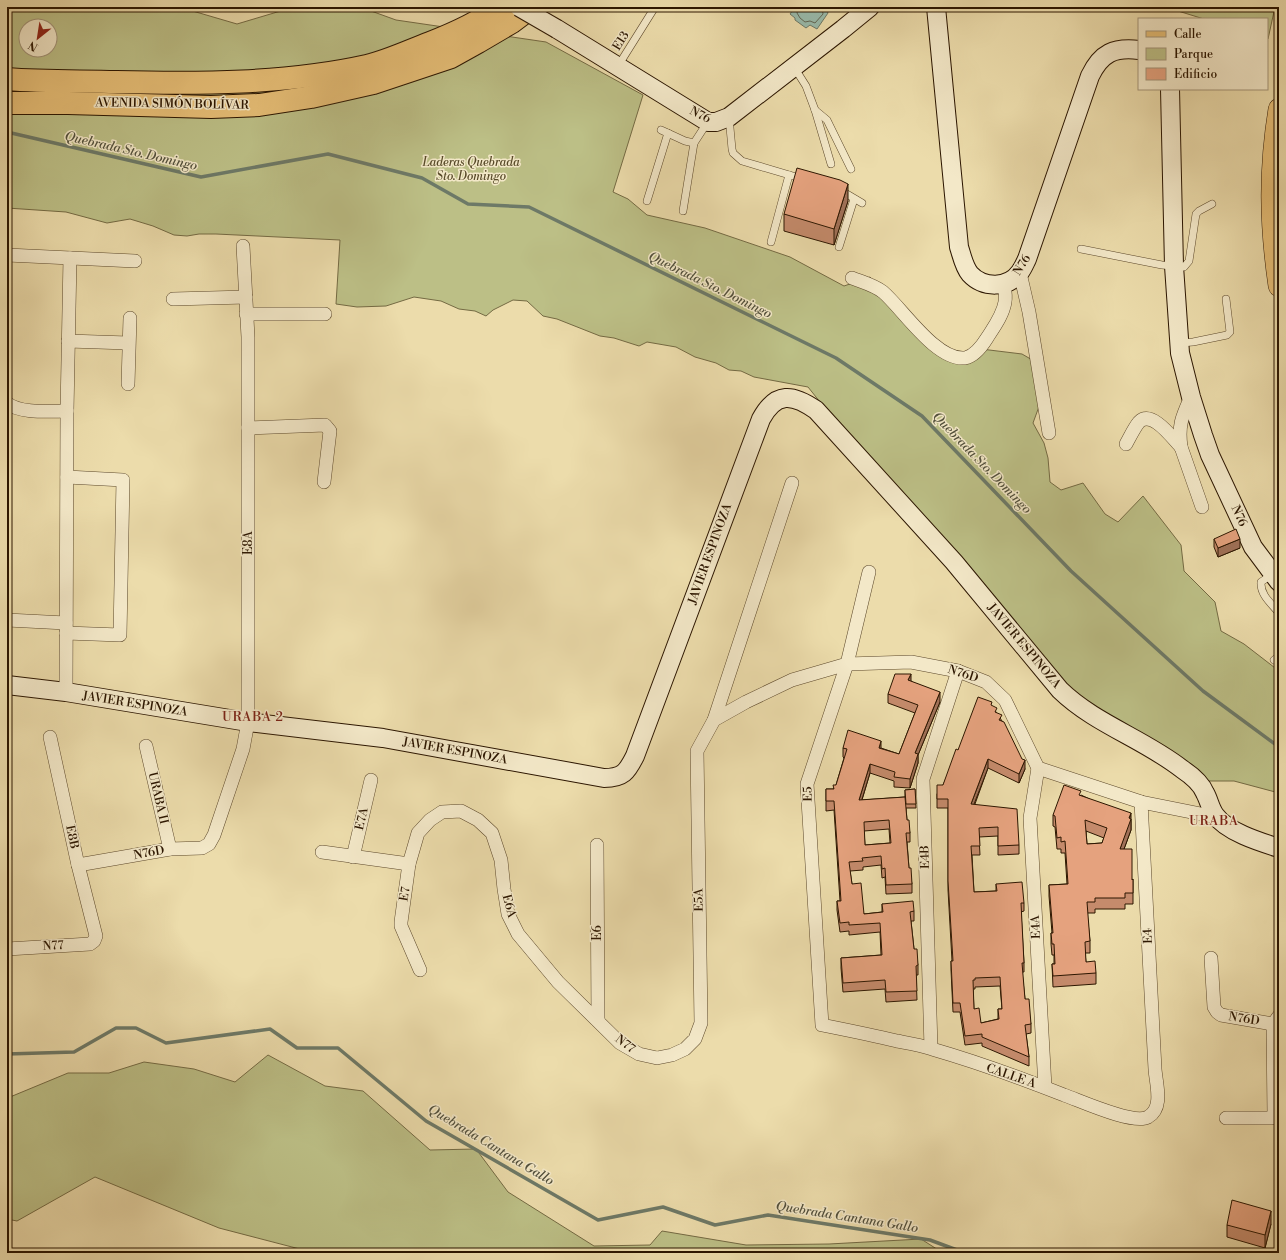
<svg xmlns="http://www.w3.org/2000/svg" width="1286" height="1260" font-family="'Libre Bodoni',serif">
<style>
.green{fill:#bcbf86;stroke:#746a43;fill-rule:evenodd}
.water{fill:#99bbac;stroke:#6d7967}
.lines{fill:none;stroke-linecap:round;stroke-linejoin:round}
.shore{stroke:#626856;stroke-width:1}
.stream{stroke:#6d7967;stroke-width:3.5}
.lane-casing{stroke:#5c482b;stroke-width:8}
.street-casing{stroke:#5c482b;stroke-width:14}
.secondary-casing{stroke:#2c1600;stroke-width:20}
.primary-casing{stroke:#2c1600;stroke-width:22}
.highway-casing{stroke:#2c1600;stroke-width:24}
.lane{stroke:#f3e8c8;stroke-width:7}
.street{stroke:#f3e8c8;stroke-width:13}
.secondary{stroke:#f3e8c8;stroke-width:18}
.primary{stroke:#e6be76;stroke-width:21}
.highway{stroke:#e6be76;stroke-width:22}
.secondary-bridge-casing{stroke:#2c1600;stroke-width:20;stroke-linecap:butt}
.secondary-bridge{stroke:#f3e8c8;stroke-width:18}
.wall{fill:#c58b6c;stroke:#2c1600;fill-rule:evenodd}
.shaded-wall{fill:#a07158;stroke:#2c1600}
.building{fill:#e5a27e;stroke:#2c1600;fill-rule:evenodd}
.labels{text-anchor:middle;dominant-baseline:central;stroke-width:3;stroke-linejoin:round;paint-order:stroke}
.street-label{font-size:12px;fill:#2c1600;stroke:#f3e8c8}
.park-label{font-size:12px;font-style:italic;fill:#574928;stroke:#f3e8c8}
.water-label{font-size:13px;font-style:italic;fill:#52503c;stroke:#f3e8c8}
.neighbourhood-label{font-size:13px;letter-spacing:1px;fill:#7a1f14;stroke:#f3e8c8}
</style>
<rect width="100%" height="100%" fill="#ecdcab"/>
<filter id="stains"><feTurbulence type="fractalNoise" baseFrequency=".005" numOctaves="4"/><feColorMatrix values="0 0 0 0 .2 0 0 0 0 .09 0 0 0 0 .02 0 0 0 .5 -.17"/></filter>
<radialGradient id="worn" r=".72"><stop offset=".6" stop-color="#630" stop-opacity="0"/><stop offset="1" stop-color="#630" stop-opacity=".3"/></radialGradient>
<!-- green -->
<g class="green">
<path d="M7 7H179L237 24 294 7H360L396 20 546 42 643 95 613 192 628 199 647 215 705 228 790 257 844 286 870 277 907 321 956 359 981 349 1022 354 1034 361 1041 401 1033 423 1044 443 1048 458 1050 482 1061 490 1083 483 1105 514 1118 522 1143 496 1181 545 1184 571 1215 602 1221 631 1244 644 1279 671V793L1234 781H1207L1078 697 820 402 808 387 754 377 741 371 729 370 716 363 695 357 676 347 647 342 639 346 614 338 600 336 557 319 543 316 527 301 513 300 493 310 486 316 475 311 459 309 441 301 414 297 386 306 357 307 336 304 340 240 216 234H199L187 236 174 235 153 226 130 219 107 223 66 212 7 208ZM26 26H50V50H26Z"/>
<path d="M1165 7H1275L1268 39 1267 38V19H1204Z"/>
<path d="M268 1055 325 1086 363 1091 430 1150 476 1149 508 1192 594 1246 650 1245 662 1231 746 1245 829 1244 921 1239 943 1253H315L219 1228 95 1177 17 1221 7 1219V1096L10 1097 68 1073H109L144 1062 194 1069 235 1082Z"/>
</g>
<!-- water -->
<path class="water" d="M795 7H823L826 8 828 13 817 29 810 25 806 28 795 20V18L790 14Z"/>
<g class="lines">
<!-- shore -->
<path class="shore" d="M798 7 797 13 800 18 805 22 810 21 815 23 823 14 822 7"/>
<!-- stream -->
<g class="stream">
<path d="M7 132 201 177 328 154 422 178 468 204 529 207 836 358 922 416 1071 571 1203 691 1279 747"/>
<path d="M7 1054 74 1052 116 1028H136L166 1043 270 1029 297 1048H338L426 1121 598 1220 663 1207 715 1225 768 1215 930 1240 965 1253"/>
</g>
<!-- lane casing -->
<g class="lane-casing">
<g id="lane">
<path d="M618 66 655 7"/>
<path d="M794 67 806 86 815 110 831 164"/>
<path d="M815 110 827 120 851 169"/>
<path d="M729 117 732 149 733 153 742 161 803 179"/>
<path d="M661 130 685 141 694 143 707 123"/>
<path d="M840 190 862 203"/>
<path d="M647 201 668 133"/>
<path d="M683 211 694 143"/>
<path d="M771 242 789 175"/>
<path d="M839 247 854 199"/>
<path d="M1081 249 1162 265 1184 267 1189 261 1196 214 1199 211 1212 204"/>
<path d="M1180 343 1193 342 1227 335 1230 332 1226 299"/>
<path d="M1273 574 1261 582C1260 595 1272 604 1279 613"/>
<path d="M1274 660 1279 656"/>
</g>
</g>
<!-- street casing -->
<g class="street-casing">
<g id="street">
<path d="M7 255 135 261"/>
<path d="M1020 273 1029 312 1049 433"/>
<path d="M852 278C862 282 874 285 883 292 902 308 936 361 965 358 975 356 982 346 987 338 994 327 1003 315 1005 302 1006 297 1005 290 1004 284"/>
<path d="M173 299 246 297"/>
<path d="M246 314H325"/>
<path d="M68 341 128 343"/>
<path d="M128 384 130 318"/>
<path d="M1191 397C1182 417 1178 425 1181 447L1202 507"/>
<path d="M7 403C20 414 51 411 67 411"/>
<path d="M248 428 325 425 330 431 324 482"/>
<path d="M1126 444C1130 437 1134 428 1139 422 1152 409 1173 439 1181 447"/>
<path d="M869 572 847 664 807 784 822 1025C847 1030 872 1035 897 1041 908 1043 921 1045 932 1049 977 1062 1021 1078 1064 1095 1081 1101 1133 1125 1148 1117 1164 1108 1156 1084 1155 1069L1141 802"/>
<path d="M7 620 66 623"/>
<path d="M66 633 120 635 123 480 67 477"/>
<path d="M66 692 67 411 70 258"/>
<path d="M714 720 746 702 792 680 847 664 911 662 958 671 986 682 1005 700 1038 768 1141 802 1216 817"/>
<path d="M146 746 170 849"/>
<path d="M1038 768 1030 818 1045 1087"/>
<path d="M597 845 598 1020"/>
<path d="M322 852 409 864"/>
<path d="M353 857 371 780"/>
<path d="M78 865 170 849 202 848 209 844 214 835 243 749 248 722V337L243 246"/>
<path d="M7 949 90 944 94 941 96 936 78 865 50 737"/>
<path d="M1211 958 1214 1007 1217 1012 1221 1015 1279 1025"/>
<path d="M420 970 401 926V922L409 864 418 833 430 820 442 812 461 811 478 820 492 833 501 860 504 889 508 914 518 934 558 982 620 1043 639 1054 657 1058 672 1055 685 1049 695 1039 701 1023 697 751 714 720 792 483"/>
<path d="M931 1048 923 779 958 671"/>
<path d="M1226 1118H1272L1274 1116 1273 1024 1279 1016"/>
</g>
</g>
<!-- secondary casing -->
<g class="secondary-casing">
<g id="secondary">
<path d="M936 7 959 247C962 256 964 267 970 274 983 288 1008 289 1020 272 1023 268 1025 263 1027 259L1090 76C1101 53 1114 47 1139 50"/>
<path d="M557 29 708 122H716L729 117 843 29 870 7"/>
<path d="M1170 89 1174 266 1180 353 1191 397 1203 435 1210 455 1253 547 1279 582"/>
<path d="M7 685 66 692 248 722 383 738 604 778C623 778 627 772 635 756L761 419C776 391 793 394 816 410L954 562 1060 690C1095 724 1144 739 1182 769 1191 775 1201 783 1205 793 1209 800 1210 808 1215 815 1227 832 1260 842 1279 848"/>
</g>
</g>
<!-- primary casing -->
<g class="primary-casing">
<path id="primary" d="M1279 109C1269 170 1270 225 1279 286"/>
</g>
<!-- highway casing -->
<g class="highway-casing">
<g id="highway">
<path d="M7 79C43 82 80 81 116 82 199 84 286 84 367 66 388 61 409 51 430 43 453 34 479 23 499 7"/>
<path d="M7 103H68L211 107 259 105 311 97 373 83 451 57 478 42 512 22 532 7"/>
</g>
</g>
<!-- lane -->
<use href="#lane" class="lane"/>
<!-- street -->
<use href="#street" class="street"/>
<!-- secondary -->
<use href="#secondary" class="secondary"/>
<!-- primary -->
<use href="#primary" class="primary"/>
<!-- highway -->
<use href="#highway" class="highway"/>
<!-- secondary-bridge casing -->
<g class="secondary-bridge-casing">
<path id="secondary-bridge" d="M519 7 557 29"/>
</g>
<!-- secondary-bridge -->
<use href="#secondary-bridge" class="secondary-bridge"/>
</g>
<!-- wall -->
<g class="wall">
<path d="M848 201 834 245 784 231V214Z"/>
<path d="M1214 539 1240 548 1218 557 1214 547Z"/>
<path d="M911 681 940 702 918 755V763L910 788 894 787V781L870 773 862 800 905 797V790L915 789 916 808H906L907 820 910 833V842H907L909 868 912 884V893L886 894 885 877 882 878 881 865 863 867V870L850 871 852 884 864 914 882 912V904L914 911V921H911L914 949 918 965V975H916L917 1000 886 1002 885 989 843 992 841 968V958L881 955 880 932 849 935V931L840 932 837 910V901H840L834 810 826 811V789H833L836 785 844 758 843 757V748H881L899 754 915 713 888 703V694ZM889 829 890 843 865 845 864 831Z"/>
<path d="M992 706 1002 721 1025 769 1019 783 988 768 975 804 1019 845V854L998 855V836L979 837 980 855H972L974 892 996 891V884L1024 903V911L1021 912 1024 963V972H1022L1025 999 1031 1024V1033L1026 1034 1029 1057V1066L982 1046V1043L965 1045 960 1012H953L951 970V961H952L948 890V808H937V794L943 785 958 750ZM1000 986 1002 1009H998V1019L981 1023 974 1009 973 989H975V987Z"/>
<path d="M1081 795 1131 819V830L1124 849 1132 880 1133 879V904H1125V909H1095V913H1087L1090 941V953H1085L1086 962 1096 973V984L1053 987 1052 964H1054V955H1052L1051 944V933H1052L1049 896V885L1067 884 1065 853H1061V849H1057L1055 827 1053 826V815ZM1086 831 1104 838 1102 843 1087 844Z"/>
<path d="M1271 1224 1265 1248 1227 1237V1225Z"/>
</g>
<!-- shaded-wall -->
<g class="shaded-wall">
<path d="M848 184V201L834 245V229Z"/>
<path d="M1240 539V548L1218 557V548Z"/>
<path d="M911 674V683L908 680Z"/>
<path d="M940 692V702L918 755V763L910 788V779L915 753Z"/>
<path d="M881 741V750L879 748Z"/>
<path d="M988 759V768L971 812V804Z"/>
<path d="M1025 760V769L1019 783V774Z"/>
<path d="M870 764V773L859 809V800Z"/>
<path d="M1131 813V830L1120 860V849Z"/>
<path d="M1271 1211V1224L1265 1248V1235Z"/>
</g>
<!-- building -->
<g class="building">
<path d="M797 168 840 180 848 184 834 229 784 214Z"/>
<path d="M1236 529 1240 539 1218 548 1214 539Z"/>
<path d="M895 674H911L908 680 940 692 915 753 918 754 910 779 894 777 895 772 870 764 859 800 905 797 907 820H909L910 833H906L909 868H911L912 884 886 885 885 868 882 869 881 856 862 858 863 861 849 862 852 884 861 883 864 914 883 912 882 904 913 901 914 911 910 912 914 949H917L918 965 916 966 917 991 886 992 885 980 843 983 841 958 882 955 880 923 849 925V922L840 923 837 901H841L834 801H826V789H834L833 785H836L847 749 843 748 848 730 881 741 879 748 899 754 918 705 888 694ZM889 820 891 843 865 845 864 822Z"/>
<path d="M978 697 992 702 991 705 997 708 995 712 1002 715 999 720 1004 722 1022 759 1025 760 1019 774 988 759 971 804 1017 809 1019 845 998 846V827L979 828 980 846H971L974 892 997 891 996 884 1022 882 1024 903H1021L1024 963H1022L1025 999H1029L1031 1024 1025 1025 1029 1057 982 1037V1034L965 1036 960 1003H953L951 961H953L948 881V799H937V785H943L956 749 958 750ZM1000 977 1002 1009H998L999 1019 981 1023 979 1008 974 1009 973 980H975V978Z"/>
<path d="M1064 785 1081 791 1079 795 1131 813 1129 818 1131 819 1120 849H1132V880L1133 879V893H1125V898H1095V902H1087L1090 941 1085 942 1086 962 1095 961 1096 973 1053 976 1052 964H1055L1054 944H1052L1051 933H1053L1049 885 1068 884 1065 841 1061 842V837L1057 838 1055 816 1053 815ZM1085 820 1107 828 1102 843 1087 844Z"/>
<path d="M915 789 916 804H906L905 790Z"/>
<path d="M1232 1200 1271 1211 1265 1235 1227 1225Z"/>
</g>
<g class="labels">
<!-- street labels -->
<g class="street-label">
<text transform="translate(621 41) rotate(-58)">E13</text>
<text transform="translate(172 104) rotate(1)">AVENIDA SIMÓN BOLÍVAR</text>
<text transform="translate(700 115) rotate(27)">N76</text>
<text transform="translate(1022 265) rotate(-58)">N76</text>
<text transform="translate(1239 516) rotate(65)">N76</text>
<text transform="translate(248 543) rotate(-90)">E8A</text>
<text transform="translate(710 554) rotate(-70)">JAVIER ESPINOZA</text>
<text transform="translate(1024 646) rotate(50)">JAVIER ESPINOZA</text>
<text transform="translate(963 674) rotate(18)">N76D</text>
<text transform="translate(135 704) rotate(9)">JAVIER ESPINOZA</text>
<text transform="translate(455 751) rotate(10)">JAVIER ESPINOZA</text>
<text transform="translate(808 794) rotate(-91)">E5</text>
<text transform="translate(158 798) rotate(77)">URABA II</text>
<text transform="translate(362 819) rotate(-77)">E7A</text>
<text transform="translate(72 837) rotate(78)">E8B</text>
<text transform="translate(149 853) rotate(-10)">N76D</text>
<text transform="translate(925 857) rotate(-92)">E4B</text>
<text transform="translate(405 894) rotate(-81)">E7</text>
<text transform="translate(699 900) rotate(-91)">E5A</text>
<text transform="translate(509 906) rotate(75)">E6A</text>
<text transform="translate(1036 927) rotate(-93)">E4A</text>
<text transform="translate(597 933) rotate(-90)">E6</text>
<text transform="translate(1148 936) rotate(-93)">E4</text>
<text transform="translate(53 946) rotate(-3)">N77</text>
<text transform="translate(1244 1019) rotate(9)">N76D</text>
<text transform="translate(625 1044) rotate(37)">N77</text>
<text transform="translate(1011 1076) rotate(19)">CALLE A</text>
</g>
<!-- park labels -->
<g class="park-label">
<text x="471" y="162">Laderas Quebrada<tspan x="471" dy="14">Sto. Domingo</tspan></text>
</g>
<!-- water labels -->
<g class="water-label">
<text transform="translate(131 151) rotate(13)">Quebrada Sto. Domingo</text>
<text transform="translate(710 285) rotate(26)">Quebrada Sto. Domingo</text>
<text transform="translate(982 463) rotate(46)">Quebrada Sto. Domingo</text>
<text transform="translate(491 1145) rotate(31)">Quebrada Cantana Gallo</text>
<text transform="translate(847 1217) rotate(9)">Quebrada Cantana Gallo</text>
</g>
<!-- neighbourhood labels -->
<g class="neighbourhood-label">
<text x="253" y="717">URABA 2</text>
<text x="1214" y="821">URABA</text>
</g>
</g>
<!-- margin -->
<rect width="1286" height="1260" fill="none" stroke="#ecdcab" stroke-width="24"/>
<rect x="8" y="8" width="1270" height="1244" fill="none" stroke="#2c1600" stroke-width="2"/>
<rect x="12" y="12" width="1262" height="1236" fill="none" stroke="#2c1600"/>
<!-- legend -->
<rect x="1138" y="18" width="130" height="72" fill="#f3e8c8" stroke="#a39478"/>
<rect x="1146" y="31" width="20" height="6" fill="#e6be76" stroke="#a39478"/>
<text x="1174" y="38" font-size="12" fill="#2c1600">Calle</text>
<rect x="1146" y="48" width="20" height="12" fill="#bcbf86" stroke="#a39478"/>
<text x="1174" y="58" font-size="12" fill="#2c1600">Parque</text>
<rect x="1146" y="68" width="20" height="12" fill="#e5a27e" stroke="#a39478"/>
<text x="1174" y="78" font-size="12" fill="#2c1600">Edificio</text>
<!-- north arrow -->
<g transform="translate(38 38) rotate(210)"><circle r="19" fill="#f3e8c8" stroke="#a39478"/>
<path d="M0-3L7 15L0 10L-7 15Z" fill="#8f2418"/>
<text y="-6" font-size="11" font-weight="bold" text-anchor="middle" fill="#2c1600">N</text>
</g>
<rect width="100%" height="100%" filter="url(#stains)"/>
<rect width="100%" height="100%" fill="url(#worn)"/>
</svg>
